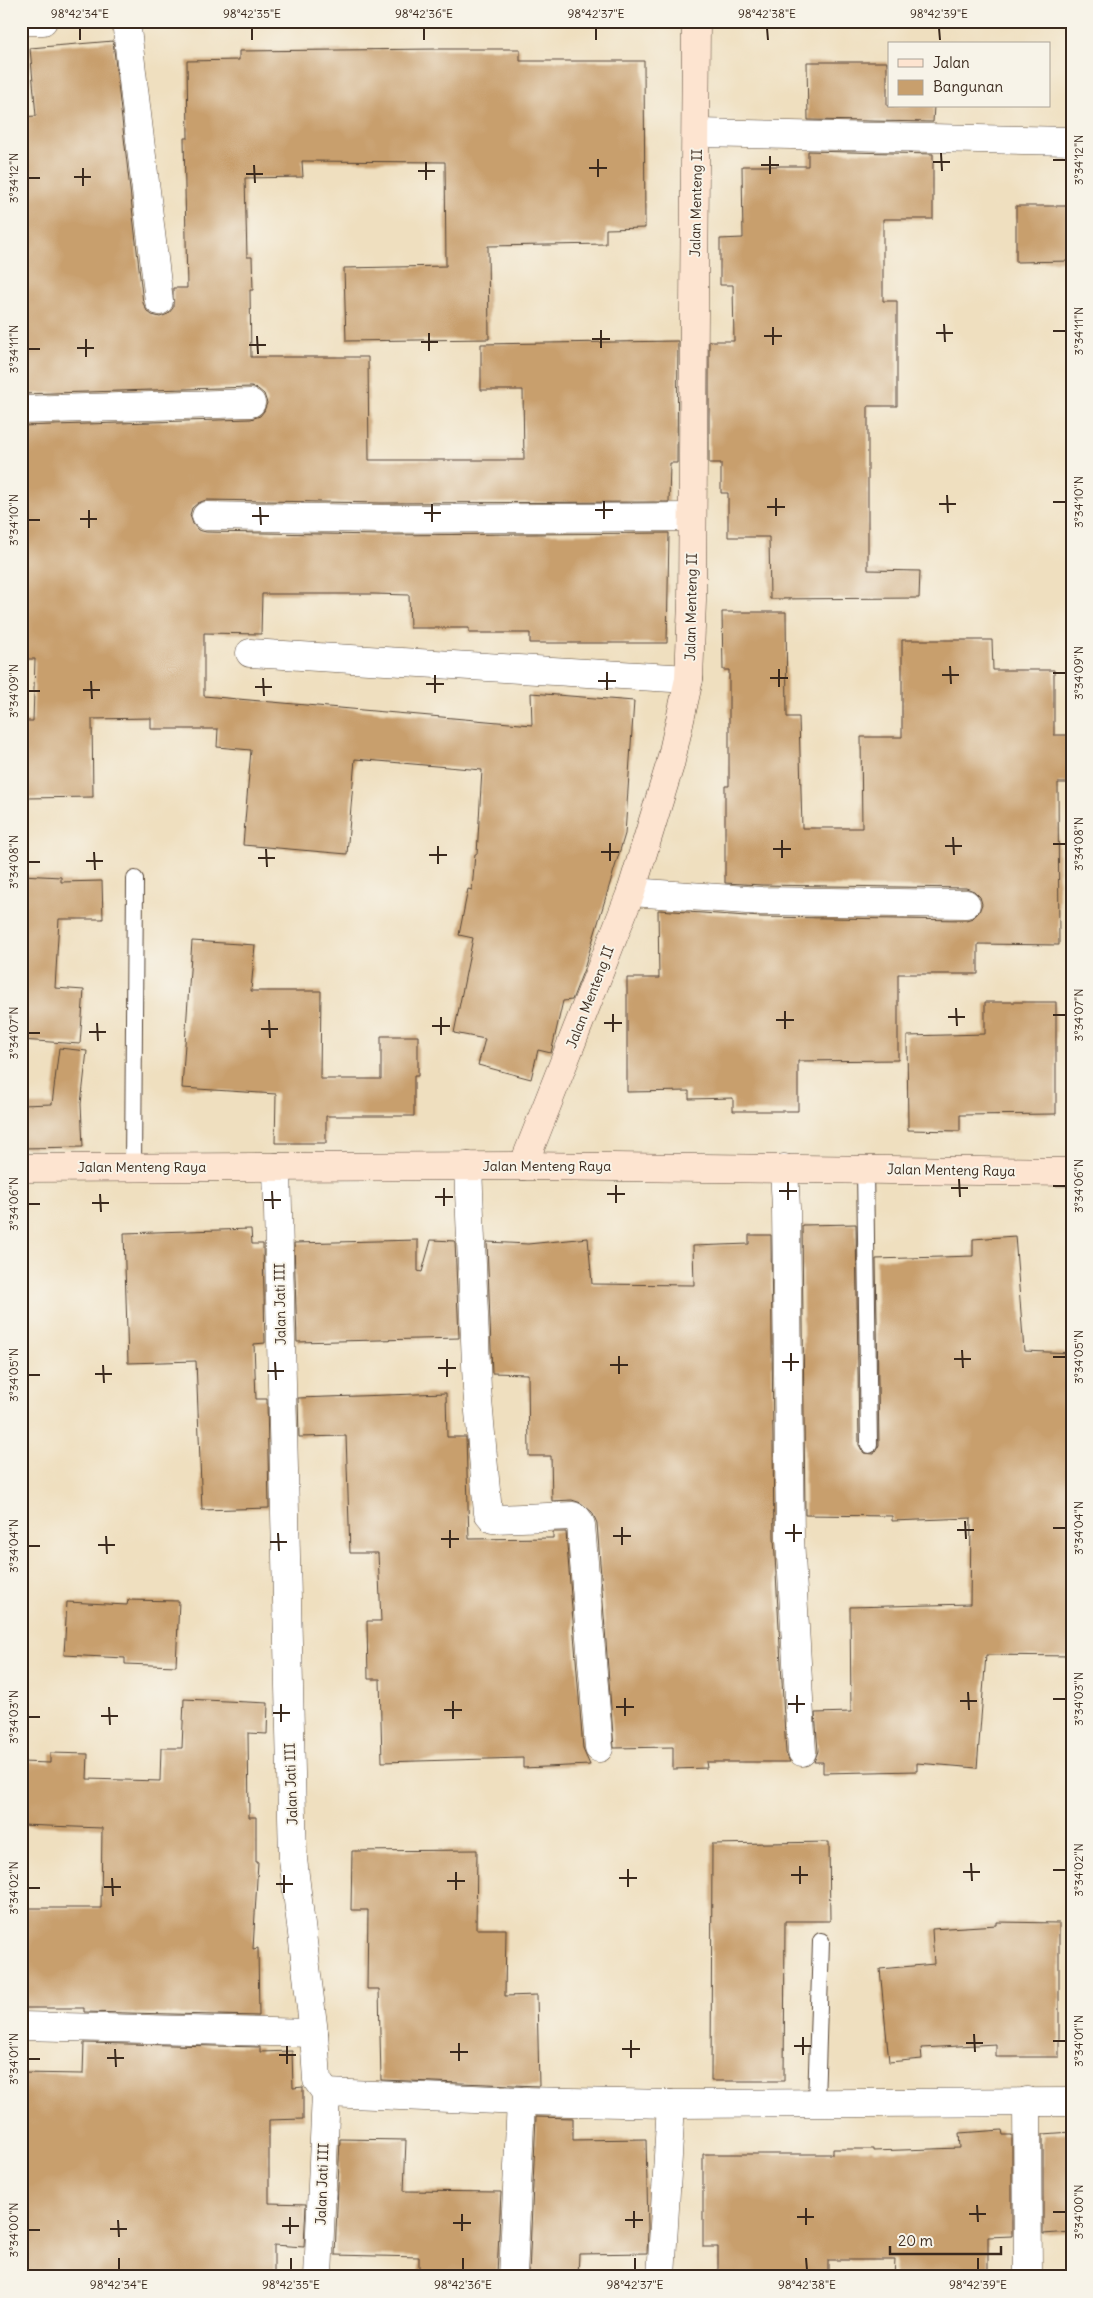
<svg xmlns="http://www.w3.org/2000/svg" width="1093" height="2298" font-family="Delius,sans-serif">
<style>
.building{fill:#c89f6d}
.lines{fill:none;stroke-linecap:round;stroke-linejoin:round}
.lane-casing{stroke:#564536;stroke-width:18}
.street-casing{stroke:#564536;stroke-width:29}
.secondary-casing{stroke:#564536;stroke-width:29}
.lane{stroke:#fff;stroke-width:16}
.street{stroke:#fff;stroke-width:28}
.secondary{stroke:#fde4d0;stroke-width:28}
.ticks{fill:none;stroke:#3b2a1e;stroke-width:2}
.labels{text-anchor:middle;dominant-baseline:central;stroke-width:4;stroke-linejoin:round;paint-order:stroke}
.street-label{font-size:14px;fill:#3b2a1e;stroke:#f7f3e8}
.neatline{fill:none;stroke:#3b2a1e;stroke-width:2}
.ticks-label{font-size:12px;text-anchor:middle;fill:#3b2a1e}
</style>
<rect width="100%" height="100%" fill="#f7f3e8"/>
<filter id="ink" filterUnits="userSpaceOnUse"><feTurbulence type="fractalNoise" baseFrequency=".02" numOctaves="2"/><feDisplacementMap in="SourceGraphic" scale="10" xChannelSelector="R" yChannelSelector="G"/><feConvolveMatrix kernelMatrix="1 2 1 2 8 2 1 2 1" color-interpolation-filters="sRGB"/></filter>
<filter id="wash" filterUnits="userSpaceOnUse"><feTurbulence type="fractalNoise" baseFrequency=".0096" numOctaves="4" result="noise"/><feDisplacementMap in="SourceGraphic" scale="20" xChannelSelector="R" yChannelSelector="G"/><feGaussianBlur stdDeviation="1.12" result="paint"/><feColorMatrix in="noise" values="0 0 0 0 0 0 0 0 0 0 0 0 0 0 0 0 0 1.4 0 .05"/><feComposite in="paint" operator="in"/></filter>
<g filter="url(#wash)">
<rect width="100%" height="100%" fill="#efdfbf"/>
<g id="blocks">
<!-- building -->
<g class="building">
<path d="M113 41 143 303 147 311 152 315 160 317 168 314 173 308V288H187L184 138H188L187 61 239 60V51L438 49H520V61H644L645 228 606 229V244L488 246 489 339 346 341 344 268 446 266 445 162 302 161 303 177 245 178 247 257H252L253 290H250L251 357H368L369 460H524L523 390H481V344L678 341 677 463H670L669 502 380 503 206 500 198 503 192 508 190 515 193 524 198 530 206 532 380 535 669 533 667 643H530V633H469V628H410L409 595 374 594H262L261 634 204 633V696L532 725 531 693 634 701 625 834 584 969 572 1000 563 1001 551 1053 538 1050 531 1079 478 1065 485 1039 454 1033 473 938 459 935 468 889 472 890 475 854H477L482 770 355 759 347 854 243 845 251 750 217 747 218 729H151V718L92 719 93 797 25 798 24 721H33L35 659H21V426L251 419 260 416 264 411 267 403 264 394 258 389 251 387 21 394V117L36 116 30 48Z"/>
<path d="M807 62H887V106H934L933 122 808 120Z"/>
<path d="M808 151 933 154V219H883V301H897V406H868V570L920 571 919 598 770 599 769 537H728V493H721V463H709V341H734L733 285H720V239L743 238 742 166H808Z"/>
<path d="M1016 206H1072V261L1016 262Z"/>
<path d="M722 612H786L787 717H799L802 828H862L861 737H902V640H992L993 670H1054V735H1072V783H1058L1059 945 978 944V974H898V1060L798 1061V1111H733V1098L689 1099V1091L627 1092V978H659L658 910 761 917 966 920 973 918 979 912 982 904 980 897 974 891 966 888 762 885 725 883V786H729V670H723Z"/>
<path d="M21 875 61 877V882L102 881 103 919H59L55 988 84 990 80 1044 21 1040Z"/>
<path d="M192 941 255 945 251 991H321L320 1079H381V1036H418V1076H414V1116H326V1143H275L276 1094 182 1088Z"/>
<path d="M985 1002H1056V1114L960 1115V1131L908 1130 907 1036 985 1034Z"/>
<path d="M59 1048 87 1051 81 1104 83 1147 21 1148V1105L52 1104Z"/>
<path d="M856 1224 859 1445 864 1453 874 1454 879 1445 876 1259 973 1256V1239L1015 1236 1024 1351 1072 1353V1656L986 1655 977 1768 917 1763V1771L823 1773V1762H814L818 1751 815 1713 851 1712 850 1607 970 1604 971 1518 892 1521V1516L805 1515 802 1225Z"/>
<path d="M251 1229 252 1244H263L265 1343 254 1344 256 1399H267L269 1508 202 1510 196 1361 128 1363 124 1233Z"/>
<path d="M749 1235H771L774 1538 786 1753 790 1762H706L707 1768 673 1769V1747L614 1748 597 1523 592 1512 581 1503 572 1500 552 1501 551 1456H529L528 1374 492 1373 487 1242 528 1244 588 1238 592 1284 694 1285 693 1246 749 1244Z"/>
<path d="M418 1240V1271L422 1272 431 1240 455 1241 459 1338 297 1342 294 1243Z"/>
<path d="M446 1393 447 1437H466L469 1539 553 1538V1532H566L583 1749 590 1765 523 1768V1758L382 1762 380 1679H368L367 1621H381L378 1553H350L346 1436 299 1437 298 1398Z"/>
<path d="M128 1600 179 1601 176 1666 125 1664V1658L64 1655 67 1602 127 1605Z"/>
<path d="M184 1699 268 1703 267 1734 248 1733 249 1817H256V1862H258L253 1949 258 1948 259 2016 84 2012V2008H21V1908H101L102 1828 21 1825V1762L50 1763V1753L88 1754 87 1779 160 1781 161 1748H182Z"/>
<path d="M829 1842 830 1921H785L784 2081H711L712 1844Z"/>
<path d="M477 1850 476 1929H506L505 1996 537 1995 539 2086 381 2080 379 1989H367L368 1910H351L352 1851Z"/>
<path d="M997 1922 1059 1923V2057H996V2044L921 2048 922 2059 889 2062 880 1969 934 1964 932 1929 997 1925Z"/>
<path d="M84 2043 260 2047V2052L292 2051 293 2088 303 2087V2119L269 2120V2203L306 2204 304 2247 274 2245V2277H21V2073L83 2074Z"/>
<path d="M536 2117 573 2118V2140L646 2139 648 2229 647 2253 579 2254 578 2277H530L529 2274Z"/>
<path d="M1002 2130 1003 2135H1012V2236L988 2237V2277H894L895 2260H828V2277H718V2247H703V2154H833V2149H873V2151L960 2148 959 2133Z"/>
<path d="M1072 2132V2232L1043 2234V2134Z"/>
<path d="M340 2139 406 2140 404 2191 501 2192 497 2274H419V2257L335 2255Z"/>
</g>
</g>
</g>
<g filter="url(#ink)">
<use href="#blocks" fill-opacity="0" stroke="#564536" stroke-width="1"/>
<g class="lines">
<!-- lane casing -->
<g class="lane-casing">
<g id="lane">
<path d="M133 1167 135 879"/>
<path d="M865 1169 869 1445"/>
<path d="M816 2103 821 1941"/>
</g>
</g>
<!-- street casing -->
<g class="street-casing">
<g id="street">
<path d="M21 21H43"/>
<path d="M126 21 159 301"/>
<path d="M697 133 1072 141"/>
<path d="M21 410 251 403"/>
<path d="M206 516 380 519 692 517"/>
<path d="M250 653 689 679"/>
<path d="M631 892 761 901 966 904"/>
<path d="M468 1166 477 1389 488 1513 493 1519 573 1516 578 1519 581 1525 599 1748"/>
<path d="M277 1167 293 1859 314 2033 317 2080 326 2093 318 2277"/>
<path d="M784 1168 786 1208 790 1538 802 1752"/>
<path d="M21 2026 314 2033"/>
<path d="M326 2093 521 2101 671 2104 1072 2102"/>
<path d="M1027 2101 1028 2277"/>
<path d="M513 2277 521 2101"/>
<path d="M661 2277 671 2104"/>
</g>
</g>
<!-- secondary casing -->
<g class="secondary-casing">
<g id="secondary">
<path d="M523 1166 631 892 670 765 689 679 692 601 696 21"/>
<path d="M21 1168 523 1166 1072 1172"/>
</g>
</g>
<!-- lane -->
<use href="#lane" class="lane"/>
<!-- street -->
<use href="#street" class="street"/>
<!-- secondary -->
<use href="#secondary" class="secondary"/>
</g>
</g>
<!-- ticks -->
<path class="ticks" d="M80 28V40M252 28V40M424 28V40M596 28V40M767 28 768 40M939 28 940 40M941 153 942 171M770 156V174M598 159V177M1053 160H1066M426 162V180M933 162H950M254 165 255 183M761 165H779M83 168V186M589 168H607M418 171H435M246 174H263M74 177H91M28 178H40M944 324 945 342M773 327V345M601 330V348M1053 331H1066M429 333V351M936 333H953M257 336 258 354M764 336H782M86 339V357M592 339H610M421 342H438M249 345H266M77 348H94M28 349H40M947 495 948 513M776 498V516M604 501V519M1053 502H1066M432 504V522M939 504H956M260 507 261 525M767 507H785M89 510V528M595 510H613M424 513H441M252 516H269M80 519H97M28 520H40M950 666 951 684M779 669V687M607 672V690M1053 673H1066M435 675V693M942 675H959M263 678 264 696M770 678H788M91 681 92 699M598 681H616M426 684H444M255 687H272M83 690H100M28 691H40M953 837 954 855M782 840V858M610 843V861M1053 844H1066M438 846V864M945 846H962M266 849 267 867M773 849H791M94 852 95 870M601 852H619M429 855H447M258 858H275M86 861H103M28 862H40M956 1008 957 1026M785 1011V1029M613 1014V1032M1053 1015H1066M441 1017V1035M948 1017H965M269 1020 270 1038M776 1020H794M97 1023 98 1041M604 1023H622M432 1026H450M261 1029H278M89 1032H106M28 1033H40M959 1179 960 1197M788 1182V1200M616 1185V1203M1053 1186H1066M444 1188V1206M951 1188H968M272 1191 273 1209M779 1191H797M100 1194 101 1212M607 1194H625M435 1197H453M264 1200H281M92 1203H109M28 1204H40M962 1350 963 1368M791 1353V1371M619 1356V1374M1053 1357H1066M447 1359V1377M954 1359H971M275 1362 276 1380M782 1362H799M103 1365 104 1383M610 1365H628M438 1368H456M267 1371H284M95 1374H112M28 1375H40M965 1521 966 1539M794 1524V1542M622 1527V1545M1053 1528H1066M450 1530V1548M957 1530H974M278 1533 279 1551M785 1533H802M106 1536 107 1554M613 1536H631M441 1539H459M270 1542H287M98 1545H115M28 1546H40M968 1692 969 1710M797 1695V1713M625 1698V1716M1053 1699H1066M453 1701V1719M960 1701H977M281 1704V1722M788 1704H805M109 1707 110 1725M616 1707H634M444 1710H462M273 1713H290M101 1716H118M28 1717H40M971 1863 972 1881M800 1866V1884M628 1869V1887M1053 1870H1066M456 1872V1890M963 1872H980M284 1875V1893M791 1875H808M112 1878 113 1896M619 1878H637M447 1881H465M276 1884H293M104 1887H121M28 1888H40M974 2034 975 2052M803 2037V2055M631 2040V2058M1053 2041H1066M459 2043V2061M966 2043H983M287 2046V2064M794 2046H811M115 2049 116 2067M622 2049H640M450 2052H468M279 2055H296M107 2058H124M28 2059H40M977 2205 978 2222M806 2208V2225M634 2211V2228M1053 2212H1066M462 2214V2231M969 2214H986M290 2217V2234M797 2217H814M118 2220 119 2237M625 2220H643M453 2223H471M282 2226H299M110 2229H127M28 2230H40M119 2258V2270M291 2258V2270M463 2258V2270M635 2258V2270M806 2258 807 2270M978 2258V2270"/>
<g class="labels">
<!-- street labels -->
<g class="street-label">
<text transform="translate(696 203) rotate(-89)">Jalan Menteng II</text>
<text transform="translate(691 607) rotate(-89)">Jalan Menteng II</text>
<text transform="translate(590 997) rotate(-69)">Jalan Menteng II</text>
<text x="547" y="1166">Jalan Menteng Raya</text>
<text x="142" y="1167">Jalan Menteng Raya</text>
<text transform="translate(951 1170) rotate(1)">Jalan Menteng Raya</text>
<text transform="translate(280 1304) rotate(-91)">Jalan Jati III</text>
<text transform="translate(291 1784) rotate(-92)">Jalan Jati III</text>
<text transform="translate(322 2184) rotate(-88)">Jalan Jati III</text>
</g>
</g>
<!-- margin -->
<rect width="1093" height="2298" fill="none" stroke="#f7f3e8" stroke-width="55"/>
<!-- legend -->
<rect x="888" y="42" width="162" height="65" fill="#f7f3e8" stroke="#aca397"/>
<rect x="898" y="59" width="25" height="8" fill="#fde4d0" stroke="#aca397"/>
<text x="933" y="68" font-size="15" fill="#3b2a1e">Jalan</text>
<rect x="898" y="80" width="25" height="15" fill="#c89f6d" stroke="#aca397"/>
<text x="933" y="92" font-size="15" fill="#3b2a1e">Bangunan</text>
<!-- scale -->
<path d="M890 2246v8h111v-8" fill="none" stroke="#3b2a1e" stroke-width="2.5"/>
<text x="898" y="2246" font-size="15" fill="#3b2a1e" stroke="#f7f3e8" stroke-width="4" paint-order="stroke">20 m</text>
<rect x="28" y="28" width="1038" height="2242" class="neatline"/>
<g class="ticks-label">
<text x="80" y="18">98°42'34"E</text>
<text x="252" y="18">98°42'35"E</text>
<text x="424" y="18">98°42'36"E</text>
<text x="596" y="18">98°42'37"E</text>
<text x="767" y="18">98°42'38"E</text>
<text x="939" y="18">98°42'39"E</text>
<text transform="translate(1079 160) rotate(-90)" y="4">3°34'12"N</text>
<text transform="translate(14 178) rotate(-90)" y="4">3°34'12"N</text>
<text transform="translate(1079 331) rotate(-90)" y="4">3°34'11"N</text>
<text transform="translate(14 349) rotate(-90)" y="4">3°34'11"N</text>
<text transform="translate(1079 502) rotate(-90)" y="4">3°34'10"N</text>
<text transform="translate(14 520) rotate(-90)" y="4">3°34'10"N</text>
<text transform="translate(1079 673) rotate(-90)" y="4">3°34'09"N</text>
<text transform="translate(14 691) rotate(-90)" y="4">3°34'09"N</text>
<text transform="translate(1079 844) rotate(-90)" y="4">3°34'08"N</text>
<text transform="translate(14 862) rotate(-90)" y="4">3°34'08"N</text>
<text transform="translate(1079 1015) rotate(-90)" y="4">3°34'07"N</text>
<text transform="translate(14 1033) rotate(-90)" y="4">3°34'07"N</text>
<text transform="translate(1079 1186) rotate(-90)" y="4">3°34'06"N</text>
<text transform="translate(14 1204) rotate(-90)" y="4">3°34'06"N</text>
<text transform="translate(1079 1357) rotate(-90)" y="4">3°34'05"N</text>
<text transform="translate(14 1375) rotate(-90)" y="4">3°34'05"N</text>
<text transform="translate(1079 1528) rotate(-90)" y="4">3°34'04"N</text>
<text transform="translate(14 1546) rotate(-90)" y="4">3°34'04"N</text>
<text transform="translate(1079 1699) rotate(-90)" y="4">3°34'03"N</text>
<text transform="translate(14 1717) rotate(-90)" y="4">3°34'03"N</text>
<text transform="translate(1079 1870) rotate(-90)" y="4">3°34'02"N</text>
<text transform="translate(14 1888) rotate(-90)" y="4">3°34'02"N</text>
<text transform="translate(1079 2041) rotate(-90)" y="4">3°34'01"N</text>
<text transform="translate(14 2059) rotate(-90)" y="4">3°34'01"N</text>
<text transform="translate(1079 2212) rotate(-90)" y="4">3°34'00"N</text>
<text transform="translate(14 2230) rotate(-90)" y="4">3°34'00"N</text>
<text x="119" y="2289">98°42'34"E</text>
<text x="291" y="2289">98°42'35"E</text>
<text x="463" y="2289">98°42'36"E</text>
<text x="635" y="2289">98°42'37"E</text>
<text x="807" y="2289">98°42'38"E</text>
<text x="978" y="2289">98°42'39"E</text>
</g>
</svg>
